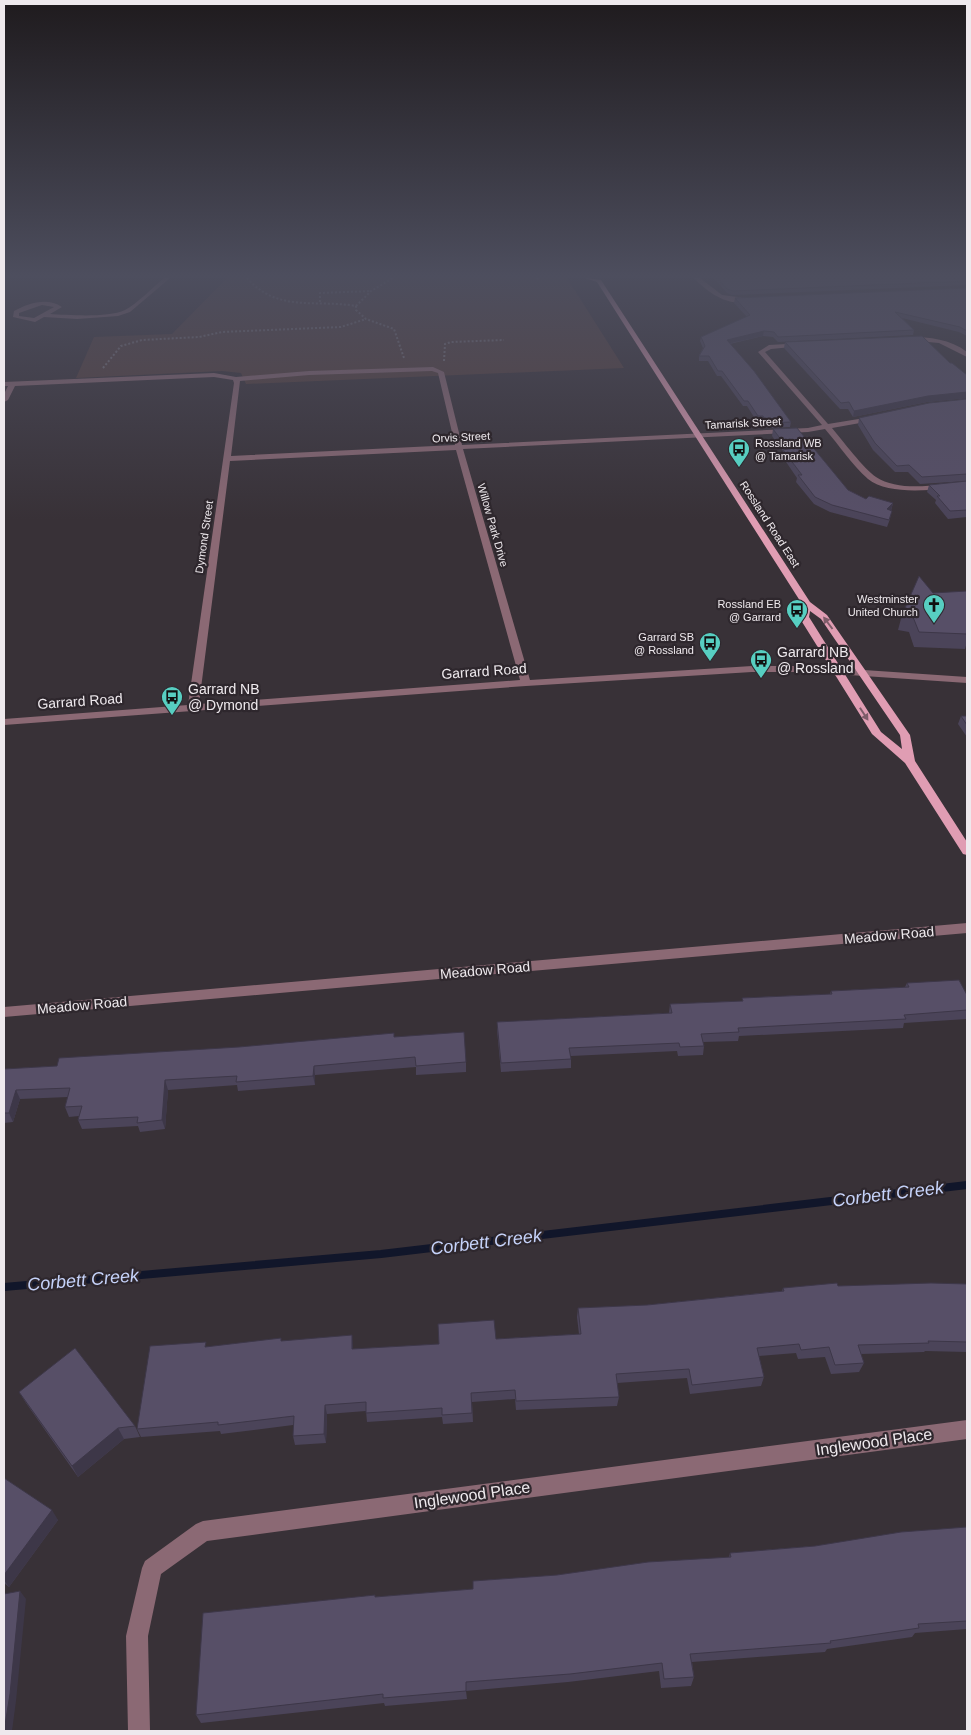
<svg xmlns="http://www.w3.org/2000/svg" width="971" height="1735" font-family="Arial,sans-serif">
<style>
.green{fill:#553f3c}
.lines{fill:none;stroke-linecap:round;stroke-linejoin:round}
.stream{stroke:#11162a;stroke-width:8}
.path{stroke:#7f787e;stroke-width:2;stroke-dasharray:2 2;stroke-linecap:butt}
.minor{fill:#8b6974;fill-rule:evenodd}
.major{fill:#e09db3;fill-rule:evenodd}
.wall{fill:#4b4459}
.shaded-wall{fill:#3d3748}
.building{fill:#574f67;stroke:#3d3748}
.oneway{fill:#7e5c69}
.labels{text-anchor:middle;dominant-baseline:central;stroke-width:4.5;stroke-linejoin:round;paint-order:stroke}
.far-street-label{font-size:11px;fill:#eee9ed;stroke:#2e272d}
.far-poi-label{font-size:11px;fill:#eee9ed;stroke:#2e272d;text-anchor:end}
.poi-label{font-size:14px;fill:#eee9ed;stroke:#2e272d;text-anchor:start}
.street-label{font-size:14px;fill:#eee9ed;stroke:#2e272d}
.near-street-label{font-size:16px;fill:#eee9ed;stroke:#2e272d}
.near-water-label{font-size:18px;font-style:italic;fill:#c5d2f9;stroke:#2e272d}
</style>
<rect width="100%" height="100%" fill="#383137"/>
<!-- green -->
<path class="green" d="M227 278H567L624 368 246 384 241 373 222 371 76 378 94 337 172 334Z"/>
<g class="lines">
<!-- stream -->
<path class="stream" d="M4 1287 381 1254 967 1185"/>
<!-- path -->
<g class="path">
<path d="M247 278C278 313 315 299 356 306V310L366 319 394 329 404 358"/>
<path d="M537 278 538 280"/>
<path d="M320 302V293L371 291"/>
<path d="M356 306 371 291 393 278"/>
<path d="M444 361 445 344 451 342 504 340"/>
<path d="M103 368 121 346 142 340 199 337 222 332 341 327 366 319"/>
</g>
<!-- minor -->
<g class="minor">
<path d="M164 278H170L130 312 118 316 77 319 44 317 35 322 13 317 14 311C29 303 47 297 62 307L50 314C69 315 108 318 125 310 137 304 153 287 164 278ZM42 305 54 307 34 318 19 316V313Z"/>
<path d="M694 278H700L722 295 753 299C732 310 708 293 694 278Z"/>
<path d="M909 337C930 337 950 339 967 352V357L939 343 907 340 906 339Z"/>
<path d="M804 343V345L802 346 771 349 765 352 828 424 877 416V420L832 428C842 440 864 469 876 477 900 493 940 484 967 482V486C941 489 890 497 868 479 852 465 839 445 825 429L808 432 463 449 530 680 752 666H805L967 677V683L805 672H752L526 686 4 725V719L188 705 234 383 233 380 214 377 15 386 8 400 4 402V394L8 386H4V382L214 373 236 377 309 371 433 367 444 372 462 445 808 428 822 425 758 352 769 345ZM432 371 438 373 455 445 231 456 240 381 309 375ZM456 450 520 680 199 704 230 461Z"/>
<path d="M967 923V933L4 1017V1007Z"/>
<path d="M967 1420V1439L207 1541 161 1574 148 1636 150 1731H128L126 1636 142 1568 145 1561 196 1524 203 1521Z"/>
</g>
<!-- major -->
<path class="major" d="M585 278 601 280 810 602 827 615 910 735 915 761 967 842V855L963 854 905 763 872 734 799 617 802 604 597 282ZM810 611 821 619 900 735 902 749 881 732 809 617Z"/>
</g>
<!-- wall -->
<g class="wall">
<path d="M714 278H967V286V285L732 295 727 293Z"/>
<path d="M967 288V336L959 332 902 318 914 330 913 335 778 342 773 337 763 336 730 344 791 422 790 427 767 428 762 422H757L747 406H743L721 376H717L708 361H699V356L703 348 700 341 701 337 747 317 734 303 735 298Z"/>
<path d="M785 342 950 363 967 375V398L927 402 853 417 848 409H840L784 348Z"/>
<path d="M967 399V481L920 484 908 472H895L873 450 858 425 859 418Z"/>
<path d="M773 429 848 490 866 499 893 503 891 511 890 519 887 527 830 512 814 504 796 482 797 478 782 456 783 451 772 436Z"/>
<path d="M967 481V517L948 519 935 503 936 500 927 492 929 485Z"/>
<path d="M967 591V642L965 649 914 647 909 632 898 630 902 615Z"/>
<path d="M961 716H967V737L958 724Z"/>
<path d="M907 983 967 995V1019L904 1023 903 1028 739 1036 738 1041 703 1042 704 1046 703 1055 678 1056 677 1051 571 1056V1068L501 1072 497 1030V1022L669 1013 670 1004 742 1001V998L830 994 831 991 905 987Z"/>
<path d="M394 1037 466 1062V1072L416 1075V1067L315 1075V1085L238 1091 237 1085 168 1090 165 1129 140 1132 138 1126 82 1129 78 1120 79 1116 69 1117 65 1107 68 1097 20 1099 13 1122 4 1123V1069L57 1066 239 1047Z"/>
<path d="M967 1284V1352L925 1351 924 1352 861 1354 864 1363 859 1372 831 1374 825 1357 798 1359 796 1353 759 1356 764 1377 761 1386 690 1394 687 1378 617 1383 619 1397 617 1406 516 1410 515 1399 472 1402 473 1422 443 1424 442 1417 367 1422 366 1411 327 1414 326 1443 295 1445 293 1436V1425L221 1434 220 1431 141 1437 137 1429 207 1347 282 1341 353 1345V1349L439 1344 496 1339 579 1334 577 1317 578 1308 647 1305 782 1291 783 1288Z"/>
<path d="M19 1392 135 1426 140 1437 124 1439 78 1477 26 1403Z"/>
<path d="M4 1478 58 1520 9 1587 4 1583Z"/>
<path d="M967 1527V1629L915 1633 912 1637 827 1649 825 1652 692 1662 694 1677 691 1686 661 1688 659 1671 568 1682 466 1691 467 1699 385 1706 384 1703 201 1723 196 1715 375 1597 473 1589 557 1575 729 1557 730 1553 815 1546Z"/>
</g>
<!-- shaded-wall -->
<g class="shaded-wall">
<path d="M764 331 763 336 726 344 727 340Z"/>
<path d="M967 392V398L927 402 853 417 854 411 928 396Z"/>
<path d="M893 503 891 510 885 516 887 509Z"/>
<path d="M314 1066 315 1075V1085L313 1076Z"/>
<path d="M165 1080 168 1090 165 1129 162 1120Z"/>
<path d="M16 1090 20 1099 13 1122 9 1113Z"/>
<path d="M352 1335 353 1345V1358L352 1349Z"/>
<path d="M325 1405 327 1414 326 1443 324 1434Z"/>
<path d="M118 1428 124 1439 78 1477 72 1466Z"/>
<path d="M52 1510 58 1520 9 1587 4 1580V1575Z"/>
<path d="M20 1591 26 1599 16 1701 12 1731H4Z"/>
</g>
<!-- building -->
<g class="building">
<path d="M718 278H967V281L733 291 727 289Z"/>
<path d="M967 288V331L960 327 895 312 914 330 778 337 774 332 764 331 727 340 754 371 791 422 767 423 763 416H758L748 401H744L722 371H718L709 356H699L705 346 701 337 750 315 735 298Z"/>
<path d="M922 336 950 363H952L967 375V392L928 396 854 411 849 402 841 403 785 342Z"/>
<path d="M967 399V474L922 477 909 465 897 466 875 443 859 418 929 403Z"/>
<path d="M797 428 848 490 866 499 869 496 893 503 887 509 892 511 889 520 832 505 815 497 798 475H802L783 450 788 449 773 429Z"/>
<path d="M967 481V510L950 511 937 496H940L929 485Z"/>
<path d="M919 576 933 593 967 591V634L919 632 913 617 902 615Z"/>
<path d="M961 716H967V725Z"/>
<path d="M959 980 967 995V1010L904 1015 906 1019 738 1028 739 1032 701 1034 704 1046 680 1047 679 1043 569 1048 571 1059 501 1063 497 1022 672 1013 670 1004 743 1001 742 998 832 994 831 991 909 987 907 983Z"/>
<path d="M464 1032 466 1062 416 1066 415 1057 314 1066 313 1076 236 1082 237 1076 165 1080 162 1120 137 1123 138 1117 78 1120 82 1106 65 1107 70 1088 16 1090 9 1113H4V1069L57 1066 59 1058 239 1047 394 1033V1037Z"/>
<path d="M837 1283 838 1286 931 1283 967 1284V1342L928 1341 929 1343 858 1345 864 1363 835 1365 829 1347 801 1350 799 1344 757 1348 764 1377 692 1385 689 1369 616 1374 619 1397 516 1401 515 1390 471 1393 472 1413 442 1415V1408L366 1413V1402L325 1405 324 1434 293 1436 294 1416 218 1425V1422L137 1429 150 1346 206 1342 205 1347 281 1338V1341L352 1335V1349L439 1344 438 1324 494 1320 496 1339 581 1334 578 1308 647 1305 784 1291 783 1288Z"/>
<path d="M75 1348 135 1426 118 1428 72 1466 19 1392Z"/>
<path d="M4 1478 52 1510 4 1575Z"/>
<path d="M967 1527V1621L918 1624 919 1628 830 1641 831 1643 690 1654 694 1677 664 1679 662 1663 570 1674 466 1682V1691L383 1698V1694L196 1715 203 1613 375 1595V1597L473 1589V1581L557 1575 648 1562 731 1557 730 1553 815 1546 901 1532Z"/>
<path d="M20 1591 10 1694 4 1731V1594Z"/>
</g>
<!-- one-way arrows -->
<defs><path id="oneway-solid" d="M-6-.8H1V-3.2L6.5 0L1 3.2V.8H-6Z" transform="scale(1.25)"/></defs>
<g class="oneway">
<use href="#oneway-solid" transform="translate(828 623) rotate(-127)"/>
<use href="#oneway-solid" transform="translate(864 714) rotate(57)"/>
</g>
<!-- sky -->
<linearGradient id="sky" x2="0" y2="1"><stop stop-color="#1f1b1e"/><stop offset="0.53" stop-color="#4d4e5e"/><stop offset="1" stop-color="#4d4e5e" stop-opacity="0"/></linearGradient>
<rect width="971" height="520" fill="url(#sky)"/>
<!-- icons -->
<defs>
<g id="bus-pin" transform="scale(1.125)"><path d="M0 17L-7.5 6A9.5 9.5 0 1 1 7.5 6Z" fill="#57cec1" stroke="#2e272d"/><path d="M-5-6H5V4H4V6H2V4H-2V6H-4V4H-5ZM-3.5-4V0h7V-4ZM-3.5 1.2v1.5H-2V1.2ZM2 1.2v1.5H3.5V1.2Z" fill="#111"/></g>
<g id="church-pin" transform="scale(1.125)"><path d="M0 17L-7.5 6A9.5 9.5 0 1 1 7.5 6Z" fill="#57cec1" stroke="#2e272d"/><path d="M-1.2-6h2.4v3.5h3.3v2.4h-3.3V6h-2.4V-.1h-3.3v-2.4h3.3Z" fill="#111"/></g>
</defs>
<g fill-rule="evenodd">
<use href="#bus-pin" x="739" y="449"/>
<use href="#church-pin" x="934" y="605"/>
<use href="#bus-pin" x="797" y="610"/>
<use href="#bus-pin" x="710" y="643"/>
<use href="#bus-pin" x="761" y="660"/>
<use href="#bus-pin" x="172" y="697"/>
</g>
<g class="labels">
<!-- far-street labels -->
<g class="far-street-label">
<text transform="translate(743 423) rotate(-3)">Tamarisk Street</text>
<text transform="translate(461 437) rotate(-3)">Orvis Street</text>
<text transform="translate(770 524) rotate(57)">Rossland Road East</text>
<text transform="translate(493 525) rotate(74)">Willow Park Drive</text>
<text transform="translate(204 537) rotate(-82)">Dymond Street</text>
</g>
<!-- far-poi labels -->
<g class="far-poi-label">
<text x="755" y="443" text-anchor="start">Rossland WB<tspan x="755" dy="13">@ Tamarisk</tspan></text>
<text x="918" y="599">Westminster<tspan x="918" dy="13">United Church</tspan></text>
<text x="781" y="604">Rossland EB<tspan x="781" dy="13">@ Garrard</tspan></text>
<text x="694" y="637">Garrard SB<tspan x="694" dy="13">@ Rossland</tspan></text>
</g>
<!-- poi labels -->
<g class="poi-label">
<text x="777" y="652">Garrard NB<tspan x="777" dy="16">@ Rossland</tspan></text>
<text x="188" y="689">Garrard NB<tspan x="188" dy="16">@ Dymond</tspan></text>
</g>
<!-- street labels -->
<g class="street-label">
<text transform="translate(484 671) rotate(-4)">Garrard Road</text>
<text transform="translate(80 701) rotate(-4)">Garrard Road</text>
<text transform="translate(889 935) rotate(-5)">Meadow Road</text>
<text transform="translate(485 970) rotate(-5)">Meadow Road</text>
<text transform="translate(82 1005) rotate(-5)">Meadow Road</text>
</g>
<!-- near-street labels -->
<g class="near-street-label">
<text transform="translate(874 1442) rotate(-8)">Inglewood Place</text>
<text transform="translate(472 1495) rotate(-8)">Inglewood Place</text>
</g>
<!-- near-water labels -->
<g class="near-water-label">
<text transform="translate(888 1194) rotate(-7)">Corbett Creek</text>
<text transform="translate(486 1242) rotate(-7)">Corbett Creek</text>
<text transform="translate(83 1280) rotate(-5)">Corbett Creek</text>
</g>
</g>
<!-- border -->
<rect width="971" height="1735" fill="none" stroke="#eee9ed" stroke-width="10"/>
</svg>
